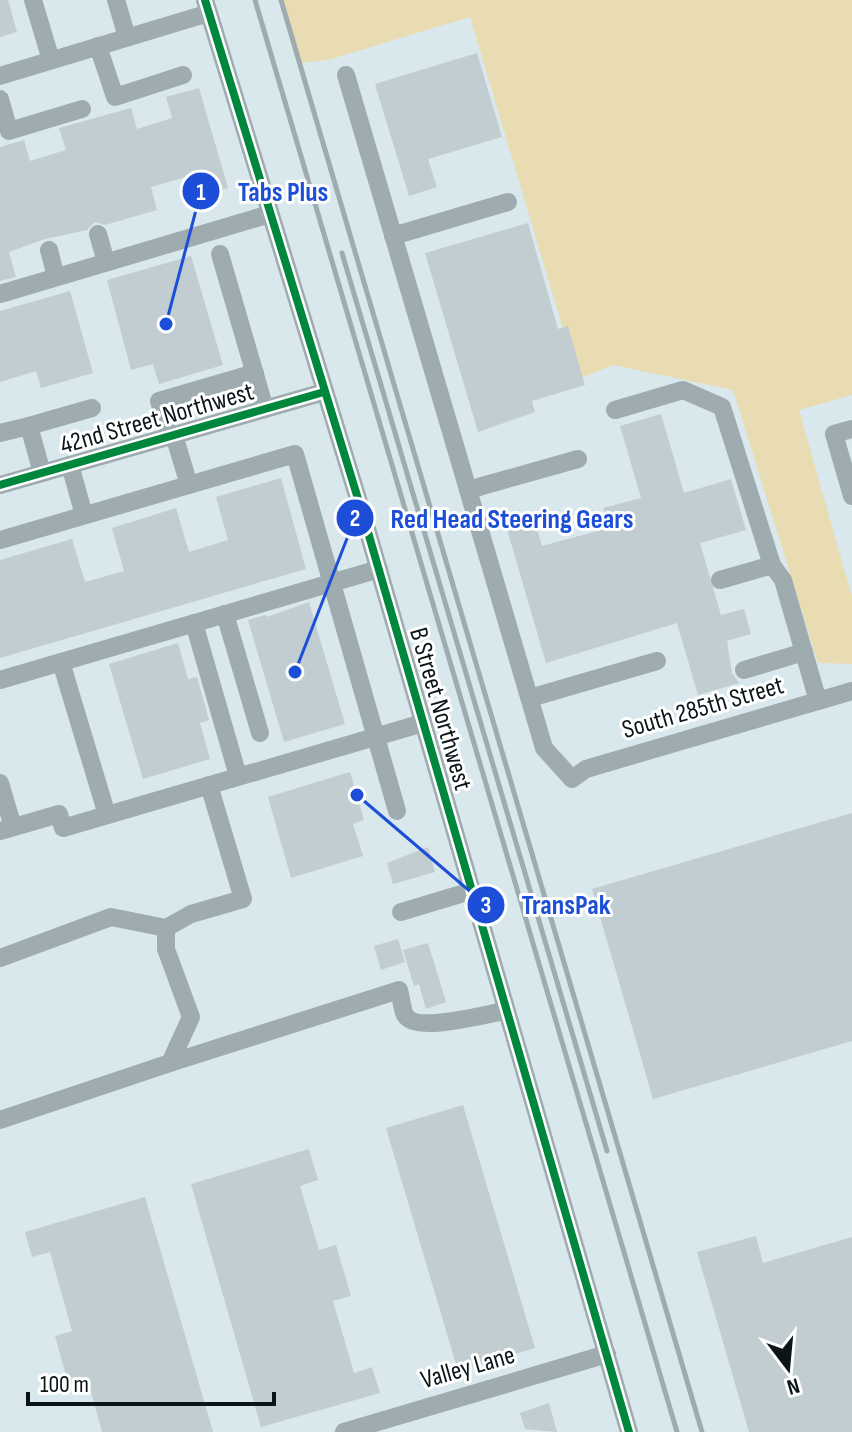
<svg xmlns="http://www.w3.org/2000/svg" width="852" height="1432" font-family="'Sofia Sans Condensed',sans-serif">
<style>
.green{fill:#eadcb2}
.building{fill:#c1cdd0}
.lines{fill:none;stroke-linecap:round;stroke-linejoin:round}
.minor{stroke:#9eacb0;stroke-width:18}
.rail{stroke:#9eacaf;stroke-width:5}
.cycleway-casing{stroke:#fff;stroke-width:13}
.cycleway{stroke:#00873e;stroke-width:8}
.labels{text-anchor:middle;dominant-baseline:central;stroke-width:6;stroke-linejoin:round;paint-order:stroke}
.street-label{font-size:26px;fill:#0b1518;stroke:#fff}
.leader{fill:none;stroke:#1d4ed8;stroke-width:3}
.callout-dot{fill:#1d4ed8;stroke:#fff;stroke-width:3}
.mark-label{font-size:24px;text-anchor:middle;font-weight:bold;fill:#fff}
.callout-label{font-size:28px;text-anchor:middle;font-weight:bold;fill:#1d4ed8;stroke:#fff;stroke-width:6;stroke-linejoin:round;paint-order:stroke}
</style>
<rect width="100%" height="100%" fill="#d9e8ec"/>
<!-- green -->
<path class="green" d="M282 0H852V395L799 410 852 597V664L818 663 733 390 613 365 578 379 470 17 328 60 300 63Z"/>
<!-- building -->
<g class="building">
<path d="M0 0H8L17 32 0 37Z"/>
<path d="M477 53 502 137 428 159 437 187 409 196 375 84Z"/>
<path d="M199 88 228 188 199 197 193 175 151 187 157 210 105 225 95 222 87 230 45 239 9 252 16 277 0 281V147L24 140 30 161 66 150 59 128 131 108 137 129 172 118 166 97Z"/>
<path d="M528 223 558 329 568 326 585 385 532 401 535 412 478 432 425 253Z"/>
<path d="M191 256 223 365 159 384 153 364 131 370 107 280Z"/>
<path d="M70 291 93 373 41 388 36 371 0 382V311Z"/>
<path d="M661 414 684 493 731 479 746 530 700 543 721 615 744 609 751 634 727 641 732 673 739 683 698 695 677 623 546 663 506 526 534 518 542 546 608 528 603 508 641 498 620 426Z"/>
<path d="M281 478 306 569 0 658V560L72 539 85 582 124 571 112 528 176 508 189 552 228 540 216 497Z"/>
<path d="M309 602 345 724 284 742 248 620 266 615 267 617Z"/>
<path d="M178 643 188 679 197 677 209 720 200 723 210 759 143 779 109 664Z"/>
<path d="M350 772 364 820 353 824 363 856 291 878 268 797Z"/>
<path d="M852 813V1041L653 1099 592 889Z"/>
<path d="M428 847 435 872 393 884 387 863Z"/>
<path d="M398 939 405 962 381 970 374 946Z"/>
<path d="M428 943 446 1002 426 1009 419 984 414 986 403 950Z"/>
<path d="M463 1105 535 1348 458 1371 386 1128Z"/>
<path d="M309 1149 318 1180 300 1186 319 1250 336 1245 351 1296 333 1301 354 1373 372 1367 380 1393 261 1427 191 1184Z"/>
<path d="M145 1197 213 1432H102L88 1381 69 1386 55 1336 72 1331 50 1252 32 1257 25 1232Z"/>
<path d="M756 1236 763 1263 852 1237V1432H749L697 1252Z"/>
<path d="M549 1403 557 1432 525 1429 520 1413Z"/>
</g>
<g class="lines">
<!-- minor -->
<g class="minor">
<path d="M33 0 51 60"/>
<path d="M116 0 127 37"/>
<path d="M205 0 363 515 629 1432"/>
<path d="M98 46 115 97 183 75"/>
<path d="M346 75 544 748 572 779 586 769 852 691"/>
<path d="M0 76 209 13"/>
<path d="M0 99 9 131 82 109"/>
<path d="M98 234 106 262"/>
<path d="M393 236 508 202"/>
<path d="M49 250 56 277"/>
<path d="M220 254 265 409"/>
<path d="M0 294 270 214"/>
<path d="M615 410 683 390 722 407 772 565 783 580 818 701"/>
<path d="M852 429 834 434 852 496"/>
<path d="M0 433 29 426"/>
<path d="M174 435 189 485"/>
<path d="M169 436 159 401 255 373"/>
<path d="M70 465 84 515"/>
<path d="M42 473 29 426 92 408"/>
<path d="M0 485 324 392"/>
<path d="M468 490 578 459"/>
<path d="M0 540 295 454 397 811"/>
<path d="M720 580 772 565"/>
<path d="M225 614 260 733"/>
<path d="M194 623 238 776"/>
<path d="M61 662 107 815"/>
<path d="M744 670 804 652"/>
<path d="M0 680 379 569"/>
<path d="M530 698 657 661"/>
<path d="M0 783 13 827"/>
<path d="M0 831 59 814 63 828 423 723"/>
<path d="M401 912 471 891"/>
<path d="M0 958 111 917 166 928 191 914 243 899 209 785"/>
<path d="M170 1063 399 990C401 997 402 1009 405 1015 416 1034 486 1014 505 1011"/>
<path d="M0 1120 170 1063 191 1017 166 949V928"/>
<path d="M344 1432 607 1354"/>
</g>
<!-- rail -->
<g class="rail">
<path d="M255 0 677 1432"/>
<path d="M281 0 702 1432"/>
<path d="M342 253 607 1151"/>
</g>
<!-- cycleway casing -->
<g class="cycleway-casing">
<g id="cycleway">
<path d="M205 0 363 515 629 1432"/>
<path d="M0 485 324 392"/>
</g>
</g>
<!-- cycleway -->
<use href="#cycleway" class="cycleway"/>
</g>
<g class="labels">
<!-- street labels -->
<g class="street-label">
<text transform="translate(157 419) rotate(-16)">42nd Street Northwest</text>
<text transform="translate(703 708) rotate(-16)">South 285th Street</text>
<text transform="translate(440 709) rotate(74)">B Street Northwest</text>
<text transform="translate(468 1368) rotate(-16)">Valley Lane</text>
</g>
</g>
<!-- callouts -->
<path class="leader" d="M166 324L201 191M295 672L355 518M357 795L486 905"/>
<g class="callout-dot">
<circle cx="166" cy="324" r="8"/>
<circle cx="295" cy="672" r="8"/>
<circle cx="357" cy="795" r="8"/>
<circle cx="201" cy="191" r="20"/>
<circle cx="355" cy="518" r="20"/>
<circle cx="486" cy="905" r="20"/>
</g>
<g class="mark-label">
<text x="201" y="200">1</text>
<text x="355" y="526">2</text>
<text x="486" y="913">3</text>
</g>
<g class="callout-label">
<text x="283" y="201">Tabs Plus</text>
<text x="512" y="528">Red Head Steering Gears</text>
<text x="566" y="914">TransPak</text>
</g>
<!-- north arrow -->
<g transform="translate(788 1368) rotate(164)" stroke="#ffffff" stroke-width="6" paint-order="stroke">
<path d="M0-6L14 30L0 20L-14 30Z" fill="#0b1518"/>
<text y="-12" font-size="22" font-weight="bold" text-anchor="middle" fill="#0b1518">N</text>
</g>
<!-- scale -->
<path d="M28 1392v12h246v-12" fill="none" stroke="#0b1518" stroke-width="4"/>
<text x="40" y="1392" font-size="24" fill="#0b1518" stroke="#ffffff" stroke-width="6" paint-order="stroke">100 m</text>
</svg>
